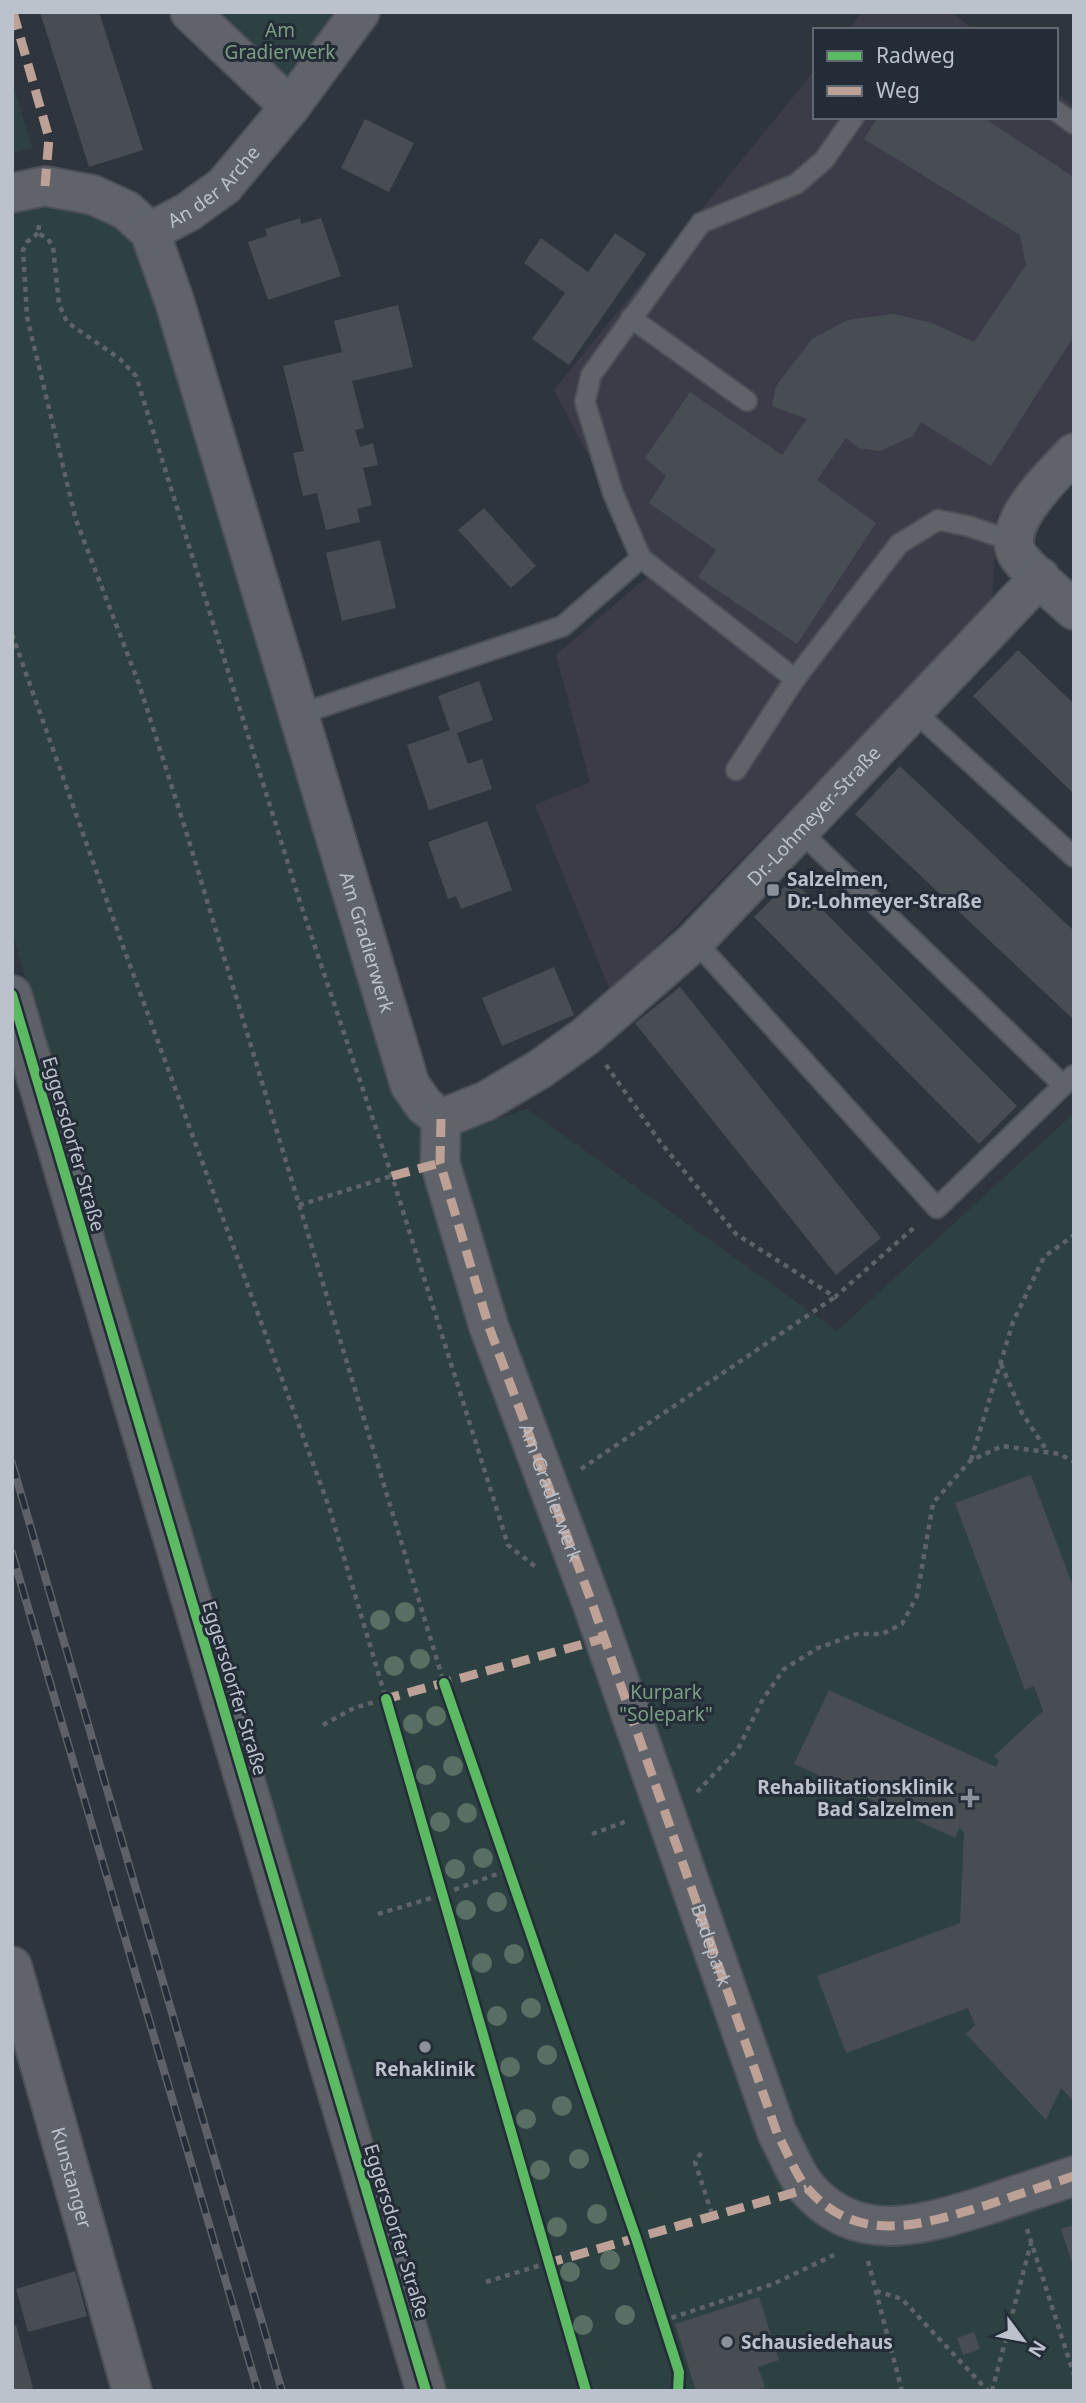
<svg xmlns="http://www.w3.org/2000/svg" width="1086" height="2403" font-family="'Noto Sans',sans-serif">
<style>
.medical{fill:#3b3c47}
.green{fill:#2d4142}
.building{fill:#484d53}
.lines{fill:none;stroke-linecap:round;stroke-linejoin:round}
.lane-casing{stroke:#4d5157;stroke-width:23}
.street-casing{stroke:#4d5157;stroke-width:42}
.secondary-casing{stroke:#4d5157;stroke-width:42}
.path{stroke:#5d6367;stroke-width:4.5;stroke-dasharray:5 5;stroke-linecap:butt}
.lane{stroke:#60646a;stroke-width:19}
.street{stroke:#60646a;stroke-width:38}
.secondary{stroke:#5e6268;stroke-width:38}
.rail-casing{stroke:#5e6268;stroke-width:8}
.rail{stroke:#232c37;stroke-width:5;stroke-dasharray:16;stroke-linecap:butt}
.quiet{stroke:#bda197;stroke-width:9;stroke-dasharray:18 9;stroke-linecap:butt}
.cycleway-casing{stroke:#232c37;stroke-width:15}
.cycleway{stroke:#5cba63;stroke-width:10}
.tree{fill:#596f63}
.poi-dot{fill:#8a9199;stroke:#232c37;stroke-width:2.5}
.labels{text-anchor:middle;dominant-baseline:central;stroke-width:6;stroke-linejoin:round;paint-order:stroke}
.park-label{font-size:19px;fill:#7c9f83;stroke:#232c37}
.street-label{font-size:19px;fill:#bbc2cb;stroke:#232c37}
.poi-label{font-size:19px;font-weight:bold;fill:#bbc2cb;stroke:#232c37;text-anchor:start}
</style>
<rect width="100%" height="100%" fill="#2f353c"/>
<!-- medical -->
<g class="medical">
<path d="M862 12H951L974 30H848Z"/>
<path d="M815 70V117H1056V92L1074 106V434L997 516 992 602 611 993 535 805 590 782 556 655 650 574 554 390Z"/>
</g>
<!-- green -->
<g class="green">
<path d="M201 12H338L286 83Z"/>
<path d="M12 79 32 148 12 153Z"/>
<path d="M61 204 113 221 131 239 150 271 434 1140 527 1109 837 1331 1074 1113V2391H443L12 932V208Z"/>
</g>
<!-- building -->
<g class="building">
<path d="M40 12H99L143 150 89 167Z"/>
<path d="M878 117H982L1074 177V336L991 466 921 422 913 436 880 451 858 448 846 438 817 480 876 523 797 644 698 577 716 550 649 503 666 476 645 458 690 392 782 455 807 419 772 406 776 386 812 339 847 320 894 314 932 323 974 342 1026 265 1020 235 864 139Z"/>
<path d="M365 119 414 143 389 192 341 168Z"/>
<path d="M300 218 301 224 321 218 341 276 268 300 248 242 267 236 265 229Z"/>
<path d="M615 233 646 254 569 365 532 339 565 293 524 263 541 238 588 272Z"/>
<path d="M398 305 413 367 352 381 364 428 355 430 360 447 373 443 378 465 363 468 372 505 357 509 360 522 326 530 317 493 303 496 293 453 304 451 283 366 342 352 334 321Z"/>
<path d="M484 508 536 566 511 588 458 530Z"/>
<path d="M380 540 396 608 342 621 326 553Z"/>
<path d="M1018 650 1074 704V794L973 696Z"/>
<path d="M479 681 493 720 457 733 468 764 482 759 492 789 429 810 407 745 450 730 438 696Z"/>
<path d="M900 766 1074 931V1020L855 814Z"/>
<path d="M487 821 512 890 461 909 456 896 448 899 428 842Z"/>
<path d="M792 879 1017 1106 979 1144 754 917Z"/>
<path d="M554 967 574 1015 502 1046 482 998Z"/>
<path d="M680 987 881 1238 836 1275 635 1023Z"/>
<path d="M1031 1475 1074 1589V2102L1061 2088 1046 2120 966 2034 975 2025 968 2008 846 2053 817 1976 960 1923 964 1832 959 1828 955 1838 794 1764 829 1690 996 1767 999 1761 994 1756 1043 1711 1034 1686 1025 1690 955 1503Z"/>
<path d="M1074 2225V2265H1073L1061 2229Z"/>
<path d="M75 2271 87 2316 28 2332 16 2289Z"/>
<path d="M759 2297 779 2360 758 2367 765 2387 754 2391H696L675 2324Z"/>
<path d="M16 2325 33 2388 23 2391H12V2326Z"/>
<path d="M974 2332 980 2349 963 2355 957 2338Z"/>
</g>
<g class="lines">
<!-- lane casing -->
<g class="lane-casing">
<g id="lane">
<path d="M1056 111 1074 124"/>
<path d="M854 117 824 160 796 184 701 223 591 375 585 402 613 493 641 558 795 679 899 544 938 520 968 526 1013 541"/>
<path d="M631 318 747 401"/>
<path d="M914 711 1074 857"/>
<path d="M297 715 563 626 641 558"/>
<path d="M736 770 795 679"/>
<path d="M801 832 1063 1085"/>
<path d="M695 941 937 1208 1074 1075"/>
</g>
</g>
<!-- street casing -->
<g class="street-casing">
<g id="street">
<path d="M190 12 290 107"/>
<path id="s1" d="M12 193 45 186 93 195 126 210 150 232 174 300 410 1085 424 1105 441 1119"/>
<path id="s2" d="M150 232 188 212 224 186 290 107 360 12"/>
<path d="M1074 453C1055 473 997 527 1019 557 1031 573 1058 595 1074 610"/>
<path d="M441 1119 440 1163 489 1327 592 1603 777 2133C786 2149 796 2176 808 2189 859 2247 925 2224 987 2205 1016 2195 1045 2186 1074 2176"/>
<path id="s3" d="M441 1119 486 1101 540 1069 586 1036 695 941 1040 577"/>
<path id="s4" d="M12 1966 132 2391"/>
</g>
</g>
<!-- secondary casing -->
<g class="secondary-casing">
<path id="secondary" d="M12 995 426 2391"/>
</g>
<!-- path -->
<g class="path">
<path d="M39 225 38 233 48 239 53 247 59 304 67 322 120 359 136 376 300 902 392 1176 508 1545 537 1568"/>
<path d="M38 233 27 242 23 250 27 317 76 520 139 684 185 828 444 1683"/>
<path d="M12 634 124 949 329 1507 386 1699"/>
<path d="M606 1065 661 1143 736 1234 835 1297 917 1225"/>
<path d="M299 1205 392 1176"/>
<path d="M1001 1364 1022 1413 1047 1451"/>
<path d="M971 1460 1013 1322 1044 1257 1074 1235"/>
<path d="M581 1469 835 1297"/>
<path d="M323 1725 354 1708 378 1701"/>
<path d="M697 1792 738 1749 763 1699 784 1669 818 1648 857 1634H882L902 1624 917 1596 933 1503 970 1461 1002 1446 1060 1454 1074 1462"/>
<path d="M592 1834 627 1821"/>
<path d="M378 1914 435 1897 508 1870"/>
<path d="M701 2153 695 2162 713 2217"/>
<path d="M1027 2229 1074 2375"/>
<path d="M868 2261 902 2391"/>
<path d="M486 2282 541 2265"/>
<path d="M876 2291 902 2299 988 2391"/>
<path d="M662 2321 773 2284 834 2255"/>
<path d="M992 2391 1031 2243"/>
</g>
<!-- lane -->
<use href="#lane" class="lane"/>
<!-- street -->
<use href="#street" class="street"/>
<!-- secondary -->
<use href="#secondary" class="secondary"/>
<!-- rail casing -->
<g class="rail-casing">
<g id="rail">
<path d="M12 1463 282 2391"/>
<path d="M12 1553 258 2391"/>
</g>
</g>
<!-- rail -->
<use href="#rail" class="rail"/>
<!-- quiet -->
<g class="quiet">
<path d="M13 12 49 138 45 186"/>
<path id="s5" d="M441 1119 440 1163 489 1327 592 1603 777 2133C786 2149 796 2176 808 2189 859 2247 925 2224 987 2205 1016 2195 1045 2186 1074 2176"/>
<path d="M392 1176 440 1163"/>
<path d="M382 1700 605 1638"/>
<path d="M545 2264 807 2189"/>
</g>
<!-- cycleway casing -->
<g class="cycleway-casing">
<g id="cycleway">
<path d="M12 995 426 2391"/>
<path d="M444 1683 636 2238 679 2372 678 2391"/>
<path d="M386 1699 586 2391"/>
</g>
</g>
<!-- cycleway -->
<use href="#cycleway" class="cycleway"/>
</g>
<!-- trees -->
<g class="tree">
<circle cx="405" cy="1612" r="10"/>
<circle cx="380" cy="1620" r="10"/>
<circle cx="420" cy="1659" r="10"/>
<circle cx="394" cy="1666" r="10"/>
<circle cx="436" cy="1716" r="10"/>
<circle cx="413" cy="1724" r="10"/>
<circle cx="453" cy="1766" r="10"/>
<circle cx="426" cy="1775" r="10"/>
<circle cx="467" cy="1813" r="10"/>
<circle cx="440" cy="1822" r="10"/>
<circle cx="483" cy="1858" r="10"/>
<circle cx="455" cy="1869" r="10"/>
<circle cx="497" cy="1902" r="10"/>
<circle cx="466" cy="1910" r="10"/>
<circle cx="514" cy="1954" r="10"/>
<circle cx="482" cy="1963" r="10"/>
<circle cx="531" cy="2008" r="10"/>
<circle cx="497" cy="2016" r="10"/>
<circle cx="547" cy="2055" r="10"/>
<circle cx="510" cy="2067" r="10"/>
<circle cx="562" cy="2106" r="10"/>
<circle cx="526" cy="2119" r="10"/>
<circle cx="579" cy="2159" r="10"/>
<circle cx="540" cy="2170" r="10"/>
<circle cx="597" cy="2214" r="10"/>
<circle cx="557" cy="2227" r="10"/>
<circle cx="610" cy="2260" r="10"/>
<circle cx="570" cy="2272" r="10"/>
<circle cx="625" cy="2315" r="10"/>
<circle cx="583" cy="2325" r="10"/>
</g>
<!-- markers -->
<g class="poi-dot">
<rect x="766" y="883" width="14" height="14" rx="3.5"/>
<path d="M966.5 1787.5h7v7h7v7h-7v7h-7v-7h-7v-7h7z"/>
<circle cx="425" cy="2047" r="7"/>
<circle cx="727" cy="2342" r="7"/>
</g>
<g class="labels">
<!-- park labels -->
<g class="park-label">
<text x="280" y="30">Am<tspan x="280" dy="22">Gradierwerk</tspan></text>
<text x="666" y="1692">Kurpark<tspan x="666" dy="22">"Solepark"</tspan></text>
</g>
<!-- street labels -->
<g class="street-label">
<text stroke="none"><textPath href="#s2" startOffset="79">An der Arche</textPath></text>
<text stroke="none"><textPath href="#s3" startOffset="485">Dr.-Lohmeyer-Straße</textPath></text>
<text stroke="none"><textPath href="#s1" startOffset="894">Am Gradierwerk</textPath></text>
<text transform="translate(74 1144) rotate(74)">Eggersdorfer Straße</text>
<text stroke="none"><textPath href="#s5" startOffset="392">Am Gradierwerk</textPath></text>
<text transform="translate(235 1688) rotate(73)">Eggersdorfer Straße</text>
<text stroke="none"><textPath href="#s5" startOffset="872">Badepark</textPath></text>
<text stroke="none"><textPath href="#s4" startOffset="220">Kunstanger</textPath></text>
<text transform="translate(397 2231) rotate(73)">Eggersdorfer Straße</text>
</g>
<!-- poi labels -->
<g class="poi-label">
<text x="787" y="879">Salzelmen,<tspan x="787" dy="22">Dr.-Lohmeyer-Straße</tspan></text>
<text x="954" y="1787" text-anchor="end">Rehabilitationsklinik<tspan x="954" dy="22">Bad Salzelmen</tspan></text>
<text x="425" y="2069" text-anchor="middle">Rehaklinik</text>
<text x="741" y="2342">Schausiedehaus</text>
</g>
</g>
<!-- border -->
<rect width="1086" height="2403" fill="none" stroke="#bbc2cb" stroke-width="28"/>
<!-- legend -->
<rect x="813" y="28" width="245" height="91" fill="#232c37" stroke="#606872" stroke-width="2"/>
<rect x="827" y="51" width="35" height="10" fill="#5cba63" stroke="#606872" stroke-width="2"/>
<text x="876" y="63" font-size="21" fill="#bbc2cb">Radweg</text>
<rect x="827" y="86" width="35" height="10" fill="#bda197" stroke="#606872" stroke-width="2"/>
<text x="876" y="98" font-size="21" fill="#bbc2cb">Weg</text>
<!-- north arrow -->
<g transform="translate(1023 2340) rotate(122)" stroke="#232c37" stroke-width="5" paint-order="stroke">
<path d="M0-5L12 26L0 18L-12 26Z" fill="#bbc2cb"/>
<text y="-10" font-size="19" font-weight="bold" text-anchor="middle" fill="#bbc2cb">N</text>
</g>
</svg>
